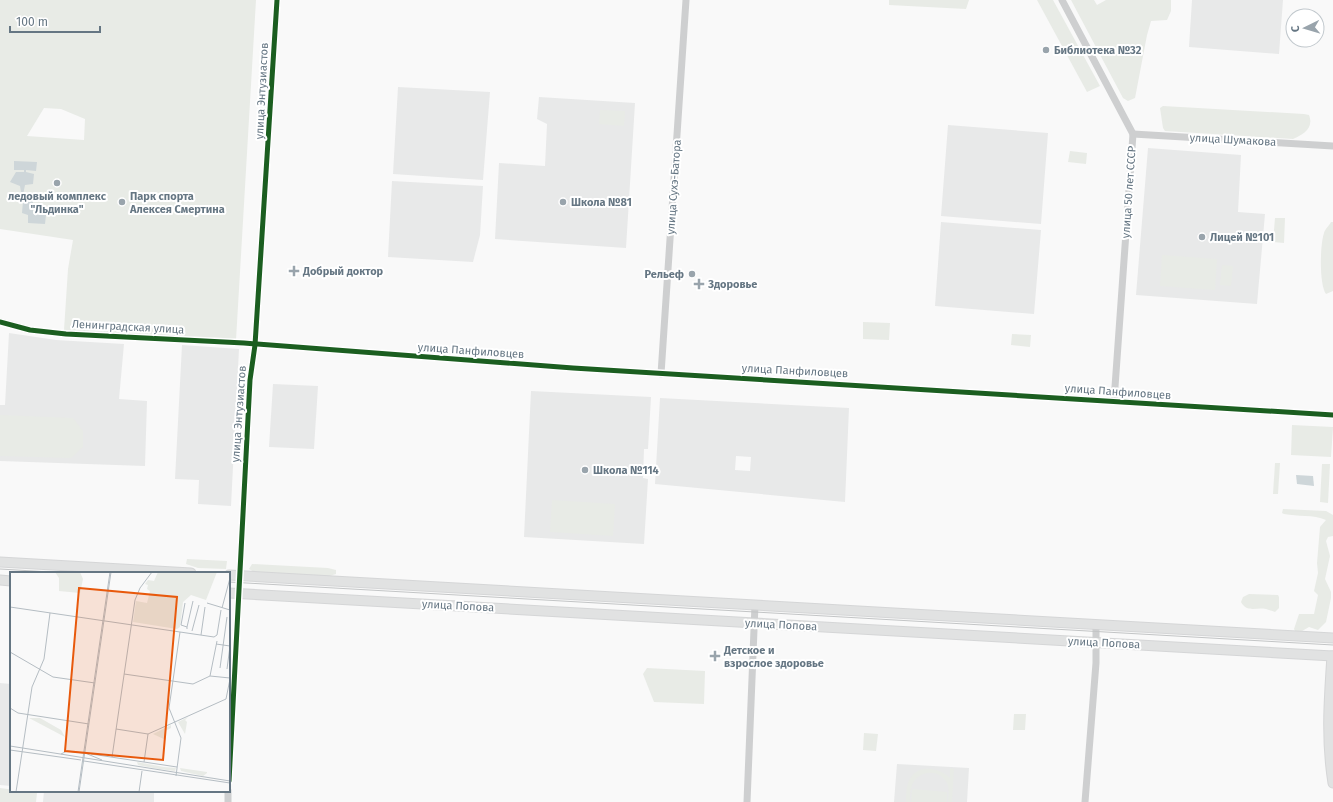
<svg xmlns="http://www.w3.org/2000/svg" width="1333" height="802" font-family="'Fira Sans',sans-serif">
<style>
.built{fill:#e8e9e9;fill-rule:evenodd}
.green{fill:#e8ebe6;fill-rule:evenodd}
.water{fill:#ced6d9}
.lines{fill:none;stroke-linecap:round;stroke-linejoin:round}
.major-casing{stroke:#d5d6d7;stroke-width:11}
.minor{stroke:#cecfd0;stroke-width:7}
.major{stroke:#e1e2e2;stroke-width:9}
.tram{stroke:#c3c5c6;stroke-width:1}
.cycleway-casing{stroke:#fff;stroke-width:8}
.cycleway{stroke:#1b5e20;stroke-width:5}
.poi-dot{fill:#99a4ac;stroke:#fff;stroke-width:1.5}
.labels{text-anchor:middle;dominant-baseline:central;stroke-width:4;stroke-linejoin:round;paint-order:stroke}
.poi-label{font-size:11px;font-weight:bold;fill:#657683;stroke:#fff;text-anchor:start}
.street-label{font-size:11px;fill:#657683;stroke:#fff}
.inset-road{fill:none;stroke:#b5bdc3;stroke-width:1}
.view{fill:#e8590c;fill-opacity:0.15;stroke:#e8590c;stroke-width:2}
.inset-edge{fill:none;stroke:#657683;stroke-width:2}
</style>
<rect width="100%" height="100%" fill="#f9f9f9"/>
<!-- built -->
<g class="built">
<path d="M1192 0H1283L1279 54 1189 47Z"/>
<path d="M398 87 490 92 483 180 393 174Z"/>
<path d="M539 97 635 103 626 248 495 239 499 163 545 166 547 124 537 119Z"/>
<path d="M948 125 1048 133 1041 224 941 216Z"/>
<path d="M1148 148 1241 155 1238 212 1265 214 1257 304 1136 295Z"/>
<path d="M392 181 483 186 480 235 473 262 388 257Z"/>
<path d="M941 222 1041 230 1034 314 935 306Z"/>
<path d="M9 333 56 340 124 344 119 399 147 401 145 466 0 461V405H5Z"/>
<path d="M182 345 239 349 231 506 198 504 199 480 175 479Z"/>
<path d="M273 384 318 386 314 449 269 447Z"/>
<path d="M531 391 651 397 648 449H644L643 478 648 479 644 544 524 537Z"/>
<path d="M660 398 849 408 845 502 655 484ZM736 456 751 457 750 471 735 470Z"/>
<path d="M0 683 11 684V786L0 785Z"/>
<path d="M897 764 969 768 967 802H894Z"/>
<path d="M44 791H154V802H43Z"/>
</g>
<!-- green -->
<g class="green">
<path d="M0 0H256L236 340 64 330 68 269 73 240 0 229ZM44 108 61 109 85 119 84 140 27 136Z"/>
<path d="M889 0H969L966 9 889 5Z"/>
<path d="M1037 0H1053L1100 86 1087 92Z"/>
<path d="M1071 0H1094L1097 5 1106 0H1171V11L1167 20 1151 21 1147 35 1135 98 1128 101 1123 98Z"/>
<path d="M1163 106 1304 114 1309 115C1314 128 1304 134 1293 139L1165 131 1163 128 1160 108Z"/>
<path d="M600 110 625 111 624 126 599 124Z"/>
<path d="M1070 151 1087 153 1086 164 1068 162Z"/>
<path d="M1275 218H1285L1284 243 1273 242Z"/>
<path d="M1331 222H1333V291L1326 294C1319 284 1320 245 1324 233 1325 229 1329 226 1331 222Z"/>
<path d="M1162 255 1217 259 1215 290 1160 286Z"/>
<path d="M1222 265 1233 266 1231 286 1220 285Z"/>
<path d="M863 322 890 323 889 340 863 339Z"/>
<path d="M1012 334 1031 335 1030 347 1011 345Z"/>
<path d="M0 415 73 418 83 431V447L71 458 0 456Z"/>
<path d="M1292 425 1333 427 1331 457 1291 455Z"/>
<path d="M1275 463H1280L1278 494H1273Z"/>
<path d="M1322 464H1330L1328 503 1320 502Z"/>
<path d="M552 500 615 504 613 536 550 532Z"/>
<path d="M1283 509 1326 511 1333 515V536L1328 537 1326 541 1330 556 1325 579 1331 592V598L1326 622 1318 630 1309 627 1302 631H1295L1294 629 1299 614H1314L1318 595 1314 591 1318 573 1317 563 1320 527 1326 520C1313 514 1298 517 1284 514L1282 513Z"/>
<path d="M187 559 227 561 226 569 198 568 186 564Z"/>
<path d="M252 564 328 568 336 570V574L329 576 254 572 249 569Z"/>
<path d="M1249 594 1278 595 1279 597V608L1275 612C1272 611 1269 610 1266 609 1256 607 1247 613 1241 602L1243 597Z"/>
<path d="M647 668 705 671 704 704 654 702 643 674Z"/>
<path d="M1014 714H1026L1025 730H1013Z"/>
<path d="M864 733 878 734 876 751 863 750Z"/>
<path d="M950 768 954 769 952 802H948C948 796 950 789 947 783 940 769 920 770 913 783 910 789 910 796 910 802H906C906 796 906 789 908 783 915 764 937 766 950 778Z"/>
<path d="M0 788 37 793 36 802H0Z"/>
<path d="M912 789 947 792V802H911Z"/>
</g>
<!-- water -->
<g class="water">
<path d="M14 161 37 162 36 171 26 170V172L34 174 33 184 25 185 23 195 33 197V214L46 215 45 224 28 223V215L22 213 23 201 16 199 21 192 20 186 10 182 16 172H24V170H14Z"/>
<path d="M1296 475 1313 476 1314 486 1297 484Z"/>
</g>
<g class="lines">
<!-- major casing -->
<g class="major-casing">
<g id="major">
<path d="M0 562 191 573"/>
<path d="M229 575 1333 638"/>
<path d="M0 580 11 581"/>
<path d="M229 593 1333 656"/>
<path d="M1332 656C1329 699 1326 740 1333 783"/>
</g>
</g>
<!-- minor -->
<g class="minor">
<path d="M1062 0 1133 134 1114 401"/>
<path d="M1133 134 1333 146"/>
<path d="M0 322 30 330 66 334 244 343 573 368 1333 415"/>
<path d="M661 374 686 0"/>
<path d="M229 781 250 380 255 345 277 0"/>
<path d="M228 802V791"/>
<path d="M747 802 755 605"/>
<path d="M1085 802 1096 663V625"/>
</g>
<!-- major -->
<use href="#major" class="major"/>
<!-- tram -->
<g class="tram">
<path d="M0 569 66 573"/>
<path d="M229 582 1333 645"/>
</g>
<!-- cycleway casing -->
<g class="cycleway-casing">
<g id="cycleway">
<path d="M0 322 30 330 66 334 244 343 573 368 1333 415"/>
<path d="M229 781 250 380 255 345 277 0"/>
</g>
</g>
<!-- cycleway -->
<use href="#cycleway" class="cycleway"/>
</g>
<!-- markers -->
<g class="poi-dot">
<circle cx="1046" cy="50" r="4"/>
<circle cx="57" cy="183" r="4"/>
<circle cx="122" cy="202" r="4"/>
<circle cx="563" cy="202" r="4"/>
<circle cx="1202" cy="237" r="4"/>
<path d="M292 265h4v4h4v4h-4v4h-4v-4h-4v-4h4z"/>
<circle cx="692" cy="274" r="4"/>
<path d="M697 278h4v4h4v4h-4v4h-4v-4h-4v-4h4z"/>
<circle cx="585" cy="470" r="4"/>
<path d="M713 650h4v4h4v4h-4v4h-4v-4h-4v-4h4z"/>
</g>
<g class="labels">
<!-- poi labels -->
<g class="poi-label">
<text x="1054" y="50">Библиотека №32</text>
<text x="57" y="196" text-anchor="middle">ледовый комплекс<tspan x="57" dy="13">"Льдинка"</tspan></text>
<text x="130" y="196">Парк спорта<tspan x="130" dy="13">Алексея Смертина</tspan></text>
<text x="571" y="202">Школа №81</text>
<text x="1210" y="237">Лицей №101</text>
<text x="303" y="271">Добрый доктор</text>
<text x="684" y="274" text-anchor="end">Рельеф</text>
<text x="708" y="284">Здоровье</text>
<text x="593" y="470">Школа №114</text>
<text x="724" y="650">Детское и<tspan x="724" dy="13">взрослое здоровье</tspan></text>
</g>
<!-- street labels -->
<g class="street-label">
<text transform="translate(262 91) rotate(-87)">улица Энтузиастов</text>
<text transform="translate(1233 140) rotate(3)">улица Шумакова</text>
<text transform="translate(674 187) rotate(-86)">улица Сухэ-Батора</text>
<text transform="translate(1129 192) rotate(-86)">улица 50 лет СССР</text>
<text transform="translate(128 327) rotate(3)">Ленинградская улица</text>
<text transform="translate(471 351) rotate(4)">улица Панфиловцев</text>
<text transform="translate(795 371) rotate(3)">улица Панфиловцев</text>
<text transform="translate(1118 392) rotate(4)">улица Панфиловцев</text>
<text transform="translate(239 414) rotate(-86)">улица Энтузиастов</text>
<text transform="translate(458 606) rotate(3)">улица Попова</text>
<text transform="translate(781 625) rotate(3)">улица Попова</text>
<text transform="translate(1104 643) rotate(3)">улица Попова</text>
</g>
</g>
<!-- overview -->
<g transform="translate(10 572)">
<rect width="220" height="220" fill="#f9f9f9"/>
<path d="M45 0H70L73 7 70 21 49 19V6ZM148 0H207L196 28 181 23 173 30 170 55 167 57 123 50 126 29 137 31 140 19 137 17 138 13 135 12 138 8 144 9ZM178 145 175 148 177 150 175 162 168 150ZM19 146H30L51 158 55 165ZM161 153V156L155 159 156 168 143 162ZM127 190 154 195 166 196 165 199 149 197 128 193ZM170 196 197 200V201L193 204 184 202 171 199Z" fill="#e8ebe6"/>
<path class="inset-road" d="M175 31 171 53 177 55V57M197 31 220 38M0 35 204 65 207 63 211 38M212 36 220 6M177 55 183 29M182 59 189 33M191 63 195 35M206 72 220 74 217 97M0 80 43 105 85 111M210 96 217 45M114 102 183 112 200 104 220 106M200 104 207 69M0 136 8 141 79 152M106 157 138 162 147 158 216 127 220 107M0 174 220 209M0 178 71 188M75 181 92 188M51 182 57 179 73 181M81 182 167 195M102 185 125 28 130 16 142 0M74 189 220 211M134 190 138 162M166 204 171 166 159 136 170 60M6 220 22 115 34 87 40 41M68 220 100 0M69 220 101 0M129 220 132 199"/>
<path class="view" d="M69 16 167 25 153 188 55 179Z"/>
<rect width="220" height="220" class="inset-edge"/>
</g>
<!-- north arrow -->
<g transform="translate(1305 28) rotate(265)"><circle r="19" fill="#ffffff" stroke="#c1c8cd"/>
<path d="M0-3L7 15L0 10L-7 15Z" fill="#99a4ac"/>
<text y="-6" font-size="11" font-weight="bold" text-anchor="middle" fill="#657683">С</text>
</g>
<!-- scale -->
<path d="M10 26v6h90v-6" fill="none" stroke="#657683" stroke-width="2"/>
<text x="16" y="26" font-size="12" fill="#657683" stroke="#ffffff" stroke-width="3" paint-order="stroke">100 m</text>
</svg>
